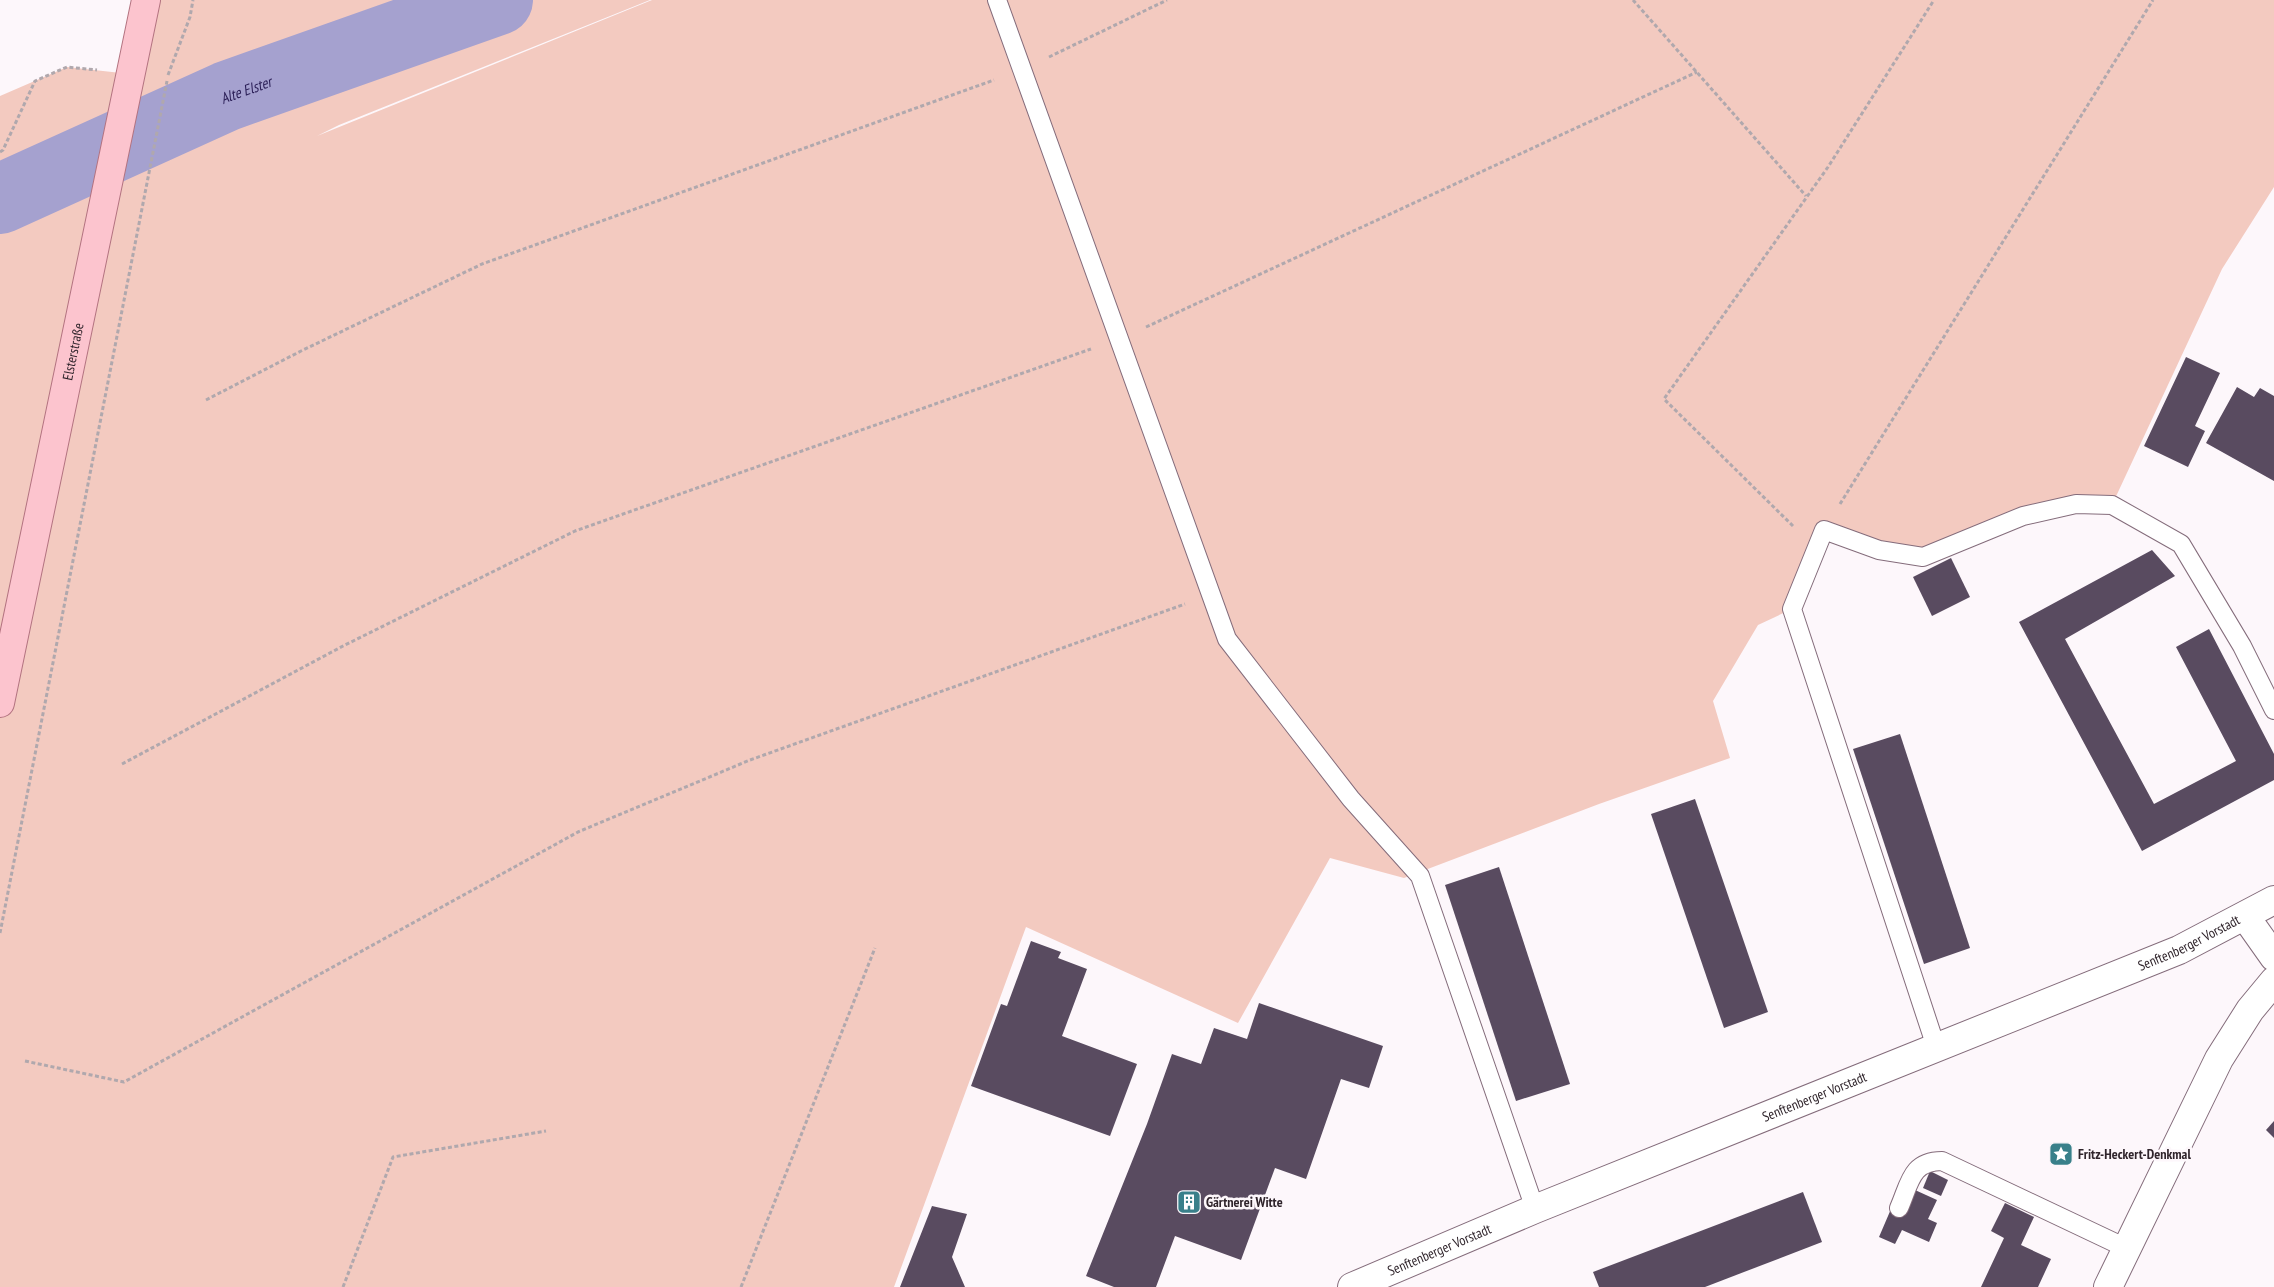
<svg xmlns="http://www.w3.org/2000/svg" width="2274" height="1287" font-family="'PT Sans Narrow',sans-serif">
<style>
.green{fill:#f3cac0}
.lines{fill:none;stroke-linecap:round;stroke-linejoin:round}
.river{stroke:#a5a1cf;stroke-width:70}
.building{fill:#594b60}
.service-casing{stroke:#846c7b;stroke-width:20}
.minor-casing{stroke:#846c7b;stroke-width:30}
.primary-casing{stroke:#b37380;stroke-width:30}
.path{stroke:#b0a8ad;stroke-width:3;stroke-dasharray:4 2.5;stroke-linecap:butt}
.service{stroke:#fff;stroke-width:18}
.minor{stroke:#fff;stroke-width:28}
.primary{stroke:#fcc4ce;stroke-width:28}
.labels{text-anchor:middle;dominant-baseline:central;stroke-width:5;stroke-linejoin:round;paint-order:stroke}
.street-label{font-size:14px;fill:#2f242b;stroke:#fdf7fb}
.poi-label{font-size:14px;font-weight:bold;fill:#2f242b;stroke:#fdf7fb;text-anchor:start}
.water-label{font-size:15px;font-style:italic;fill:#2a1e56;stroke:#fdf7fb}
</style>
<rect width="100%" height="100%" fill="#fdf7fb"/>
<!-- green -->
<path class="green" d="M146 0H650L339 125 317 136 652 0H2274V187L2222 269 2112 505 2075 504 1923 556 1824 530 1792 609 1758 625 1713 701 1730 758 1599 804 1404 878 1330 858 1238 1023 1026 927 894 1287H0V96L67 67 130 74Z"/>
<g class="lines">
<!-- river -->
<path class="river" id="s1" d="M0 199 227 96 498 0"/>
</g>
<!-- building -->
<g class="building">
<path d="M2186 357 2220 373 2195 426 2205 431 2188 467 2144 446Z"/>
<path d="M2237 387 2254 397 2260 388 2274 396V481L2206 443Z"/>
<path d="M2152 550 2175 576 2065 639 2154 804 2236 761 2176 647 2209 629 2274 754V780L2142 851 2019 622Z"/>
<path d="M1951 558 1970 597 1932 616 1913 577Z"/>
<path d="M1900 734 1970 948 1924 964 1853 749Z"/>
<path d="M1695 799 1768 1012 1724 1028 1651 814Z"/>
<path d="M1499 867 1570 1084 1516 1101 1445 885Z"/>
<path d="M1031 941 1061 952 1058 958 1087 969 1062 1036 1137 1064 1110 1136 971 1086 1001 1004 1007 1006Z"/>
<path d="M1259 1003 1383 1046 1369 1088 1341 1079 1306 1179 1275 1168 1241 1260 1175 1236 1156 1287H1114L1086 1276 1147 1124 1172 1054 1201 1064 1214 1028 1247 1039Z"/>
<path d="M2274 1121V1138L2266 1130Z"/>
<path d="M1930 1171 1948 1180 1941 1196 1923 1188Z"/>
<path d="M1915 1190 1937 1200 1928 1219 1937 1223 1929 1242 1902 1230 1895 1244 1879 1237 1891 1209Z"/>
<path d="M1803 1192 1822 1242 1705 1287H1599L1593 1272Z"/>
<path d="M2005 1203 2034 1217 2021 1245 2051 1259 2038 1287H1981L2004 1238 1991 1231Z"/>
<path d="M932 1206 967 1214 952 1257 965 1287H900Z"/>
</g>
<g class="lines">
<!-- service casing -->
<g class="service-casing">
<g id="service">
<path d="M997 0 1227 639 1351 799 1420 876 1535 1209"/>
<path d="M1936 1047 1792 609 1824 530 1879 550 1923 557 2023 516 2076 504 2112 505 2181 544 2242 646 2274 710"/>
<path d="M1899 1208C1910 1183 1911 1161 1942 1161L2126 1248"/>
</g>
</g>
<!-- minor casing -->
<g class="minor-casing">
<g id="minor">
<path d="M2245 916 2274 957"/>
<path id="s2" d="M1352 1287 1535 1209 2179 950 2274 900"/>
<path d="M2108 1287 2219 1059 2250 1010 2274 981"/>
</g>
</g>
<!-- primary casing -->
<g class="primary-casing">
<g id="primary">
<path id="s3" d="M0 703 146 0"/>
</g>
</g>
<!-- path -->
<g class="path">
<path d="M1633 0 1806 196"/>
<path d="M1049 57 1167 0"/>
<path d="M168 75 190 17 193 0"/>
<path d="M0 152 3 150 35 81 67 67 97 70"/>
<path d="M1146 327 1697 72"/>
<path d="M206 400 301 351 482 264 994 80"/>
<path d="M1840 504 2153 0"/>
<path d="M1793 526 1664 399 1828 167 1934 0"/>
<path d="M122 764 343 646 575 531 1091 349"/>
<path d="M0 933 167 81"/>
<path d="M25 1061 124 1082 578 832 750 760 1185 604"/>
<path d="M343 1287 393 1157 546 1131"/>
<path d="M741 1287 875 948"/>
</g>
<!-- service -->
<use href="#service" class="service"/>
<!-- minor -->
<use href="#minor" class="minor"/>
<!-- primary -->
<use href="#primary" class="primary"/>
</g>
<!-- icons -->
<defs>
<g id="sight-square" transform="scale(1.25)"><rect x="-9" y="-9" width="18" height="18" rx="4" fill="#39808a" stroke="#fdf7fb"/><path d="M0-6L1.8-2.2L6-1.7L2.9 1.2L3.7 5.4L0 3.3L-3.7 5.4L-2.9 1.2L-6-1.7L-1.8-2.2Z" fill="#fff"/></g>
<g id="building-square" transform="scale(1.25)"><rect x="-9" y="-9" width="18" height="18" rx="4" fill="#39808a" stroke="#fdf7fb"/><path d="M-4-6H4V6H1V3H-1V6H-4ZM-2.5-4.3h1.7v1.8h-1.7ZM.8-4.3h1.7v1.8H.8ZM-2.5-1h1.7V.8h-1.7ZM.8-1h1.7V.8H.8Z" fill="#fff"/></g>
</defs>
<g fill-rule="evenodd">
<use href="#sight-square" x="2061" y="1154"/>
<use href="#building-square" x="1189" y="1202"/>
</g>
<g class="labels">
<!-- street labels -->
<g class="street-label">
<text stroke="none"><textPath href="#s3" startOffset="359">Elsterstraße</textPath></text>
<text stroke="none"><textPath href="#s2" startOffset="905">Senftenberger Vorstadt</textPath></text>
<text stroke="none"><textPath href="#s2" startOffset="500">Senftenberger Vorstadt</textPath></text>
<text stroke="none"><textPath href="#s2" startOffset="95">Senftenberger Vorstadt</textPath></text>
</g>
<!-- poi labels -->
<g class="poi-label">
<text x="2078" y="1154">Fritz-Heckert-Denkmal</text>
<text x="1206" y="1202">Gärtnerei Witte</text>
</g>
<!-- water labels -->
<g class="water-label">
<text stroke="none"><textPath href="#s1" startOffset="269">Alte Elster</textPath></text>
</g>
</g>
</svg>
